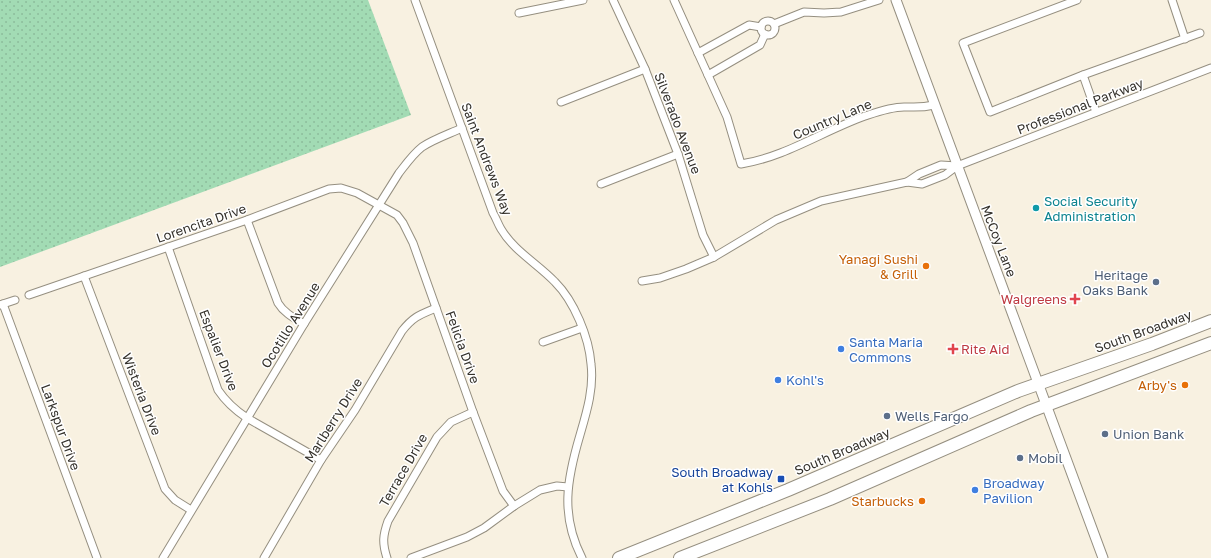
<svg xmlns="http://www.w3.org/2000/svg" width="1211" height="558" font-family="'Golos Text',sans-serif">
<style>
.grass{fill:url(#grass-dots)}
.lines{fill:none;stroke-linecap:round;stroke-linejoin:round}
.street-casing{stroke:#958f80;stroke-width:9}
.secondary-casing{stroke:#958f80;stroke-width:11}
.highway-casing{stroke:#958f80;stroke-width:14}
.street{stroke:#fff;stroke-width:7}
.secondary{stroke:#fff;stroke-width:9}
.highway{stroke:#fff;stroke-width:12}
.culture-dot{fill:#0f9aa8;stroke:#fff;stroke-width:1.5}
.food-dot{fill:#e8710a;stroke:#fff;stroke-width:1.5}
.service-dot{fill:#5c6f8a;stroke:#fff;stroke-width:1.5}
.health-dot{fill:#e0444e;stroke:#fff;stroke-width:1.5}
.shop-dot{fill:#3f7fe0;stroke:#fff;stroke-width:1.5}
.transit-dot{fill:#1a4fb4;stroke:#fff;stroke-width:1.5}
.labels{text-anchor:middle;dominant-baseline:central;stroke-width:3;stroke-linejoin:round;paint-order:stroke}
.street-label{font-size:13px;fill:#34312b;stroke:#fff}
.culture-label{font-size:13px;fill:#0d838f;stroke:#fff;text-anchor:start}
.food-label{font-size:13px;fill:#c56008;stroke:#fff;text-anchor:end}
.service-label{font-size:13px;fill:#4e5e75;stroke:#fff;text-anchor:start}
.health-label{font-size:13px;fill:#be3a42;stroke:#fff;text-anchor:end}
.shop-label{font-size:13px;fill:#366cbe;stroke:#fff;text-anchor:start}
.transit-label{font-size:13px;fill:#164399;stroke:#fff;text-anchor:end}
</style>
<defs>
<pattern id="grass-dots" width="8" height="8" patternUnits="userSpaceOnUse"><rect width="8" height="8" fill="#a2dbb4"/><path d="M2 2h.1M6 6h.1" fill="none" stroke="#8cbc9b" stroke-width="1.8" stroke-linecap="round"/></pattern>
</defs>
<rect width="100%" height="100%" fill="#f8f1e1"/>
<!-- grass -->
<path class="grass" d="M0 0H368L411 115 0 267Z"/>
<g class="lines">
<!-- street casing -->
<g class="street-casing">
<g id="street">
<path d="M415 0 493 213C496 218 498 224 501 229 514 251 538 264 555 282 574 301 589 337 591 364 594 388 587 411 580 435 567 479 560 515 582 558"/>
<path d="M613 0 645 69 678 154 703 235 714 257"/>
<path d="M674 0 727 117 741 164C785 157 823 131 865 116 877 112 891 107 904 107 917 107 921 108 934 105"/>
<path d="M1077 0 963 43 990 112 1083 75"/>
<path d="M1172 0 1185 39"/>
<path d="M519 13 583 0"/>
<circle cx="768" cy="28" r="7"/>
<path d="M774 24 804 12 824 13 841 12 879 0"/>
<path d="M698 53 749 25 761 27"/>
<path d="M708 75 760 45 765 34"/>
<path d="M561 102 645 69"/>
<path d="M1096 112 1083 75 1200 33"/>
<path d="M907 182 919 174 941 165 957 166"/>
<path d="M601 184 678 154"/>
<path d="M247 220 278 303C284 313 294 318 304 324"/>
<path d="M168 247 218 390C226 402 235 410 247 418L321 460"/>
<path d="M84 276 165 489 175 500 191 510"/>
<path d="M642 281 660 278 686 269 714 257 776 220 821 201 907 182 922 184 945 175 957 166 1211 68"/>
<path d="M29 295 247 220 329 189 341 188 357 193 397 215 403 223 413 243 473 412 503 491 514 506"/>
<path d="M3 304 97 558"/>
<path d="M0 305 15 300"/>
<path d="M543 342 582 328"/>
<path d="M163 558 304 324 399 173C406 164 413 154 422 147 434 139 449 134 462 128"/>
<path d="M264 558 321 460 355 410 402 331C413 317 419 315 436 308"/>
<path d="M387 558C382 543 383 535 388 521L437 437 451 422 473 412"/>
<path d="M411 558 467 537 484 528 514 506 540 490 557 486 568 487"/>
</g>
</g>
<!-- secondary casing -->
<g class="secondary-casing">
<path id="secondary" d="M896 0 1103 558"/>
</g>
<!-- highway casing -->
<g class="highway-casing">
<g id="highway">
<path d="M619 558 788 490 1018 391 1152 344 1211 321"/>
<path d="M680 558 830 499 1031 411 1211 343"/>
</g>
</g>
<!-- street -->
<use href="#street" class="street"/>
<!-- secondary -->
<use href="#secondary" class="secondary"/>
<!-- highway -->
<use href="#highway" class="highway"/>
</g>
<!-- markers -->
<circle class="culture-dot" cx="1036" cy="208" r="4"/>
<g class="food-dot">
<circle cx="926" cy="266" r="4"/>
<circle cx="1185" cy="385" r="4"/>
<circle cx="922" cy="501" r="4"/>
</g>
<g class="service-dot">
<circle cx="1156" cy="282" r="4"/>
<circle cx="887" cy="416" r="4"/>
<circle cx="1105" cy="434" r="4"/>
<circle cx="1020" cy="458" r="4"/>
</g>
<g class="health-dot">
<path d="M1073 293h4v4h4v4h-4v4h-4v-4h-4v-4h4z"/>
<path d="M951 343h4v4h4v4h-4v4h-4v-4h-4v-4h4z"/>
</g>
<g class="shop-dot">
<circle cx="841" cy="349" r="4"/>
<circle cx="778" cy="380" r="4"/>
<circle cx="975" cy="490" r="4"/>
</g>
<rect class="transit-dot" x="777" y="475" width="8" height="8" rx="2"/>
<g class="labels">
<!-- street labels -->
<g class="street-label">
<text transform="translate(1080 106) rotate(-21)">Professional Parkway</text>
<text transform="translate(832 119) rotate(-23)">Country Lane</text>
<text transform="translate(678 123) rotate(69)">Silverado Avenue</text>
<text transform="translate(487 159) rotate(69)">Saint Andrews Way</text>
<text transform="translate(201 223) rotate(-19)">Lorencita Drive</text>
<text transform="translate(999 241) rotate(69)">McCoy Lane</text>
<text transform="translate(290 325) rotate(-58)">Ocotillo Avenue</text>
<text transform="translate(1143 331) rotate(-20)">South Broadway</text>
<text transform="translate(463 347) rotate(70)">Felicia Drive</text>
<text transform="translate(219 350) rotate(69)">Espalier Drive</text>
<text transform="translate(142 394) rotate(69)">Wisteria Drive</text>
<text transform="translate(333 420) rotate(-58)">Marlberry Drive</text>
<text transform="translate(61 427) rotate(70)">Larkspur Drive</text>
<text transform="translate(842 451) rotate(-23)">South Broadway</text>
<text transform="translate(403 470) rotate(-60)">Terrace Drive</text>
</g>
<!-- culture labels -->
<g class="culture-label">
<text x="1044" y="201">Social Security<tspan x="1044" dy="15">Administration</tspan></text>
</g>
<!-- food labels -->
<g class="food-label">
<text x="918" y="259">Yanagi Sushi<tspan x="918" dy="15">&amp; Grill</tspan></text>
<text x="1177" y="385">Arby's</text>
<text x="914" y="501">Starbucks</text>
</g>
<!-- service labels -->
<g class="service-label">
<text x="1148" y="275" text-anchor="end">Heritage<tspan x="1148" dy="15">Oaks Bank</tspan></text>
<text x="895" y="416">Wells Fargo</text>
<text x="1113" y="434">Union Bank</text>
<text x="1028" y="458">Mobil</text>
</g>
<!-- health labels -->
<g class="health-label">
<text x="1067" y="299">Walgreens</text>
<text x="961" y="349" text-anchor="start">Rite Aid</text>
</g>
<!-- shop labels -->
<g class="shop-label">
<text x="849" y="342">Santa Maria<tspan x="849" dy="15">Commons</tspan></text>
<text x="786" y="380">Kohl's</text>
<text x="983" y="483">Broadway<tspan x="983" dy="15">Pavilion</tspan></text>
</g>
<!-- transit labels -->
<g class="transit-label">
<text x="773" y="472">South Broadway<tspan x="773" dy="15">at Kohls</tspan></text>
</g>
</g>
</svg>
